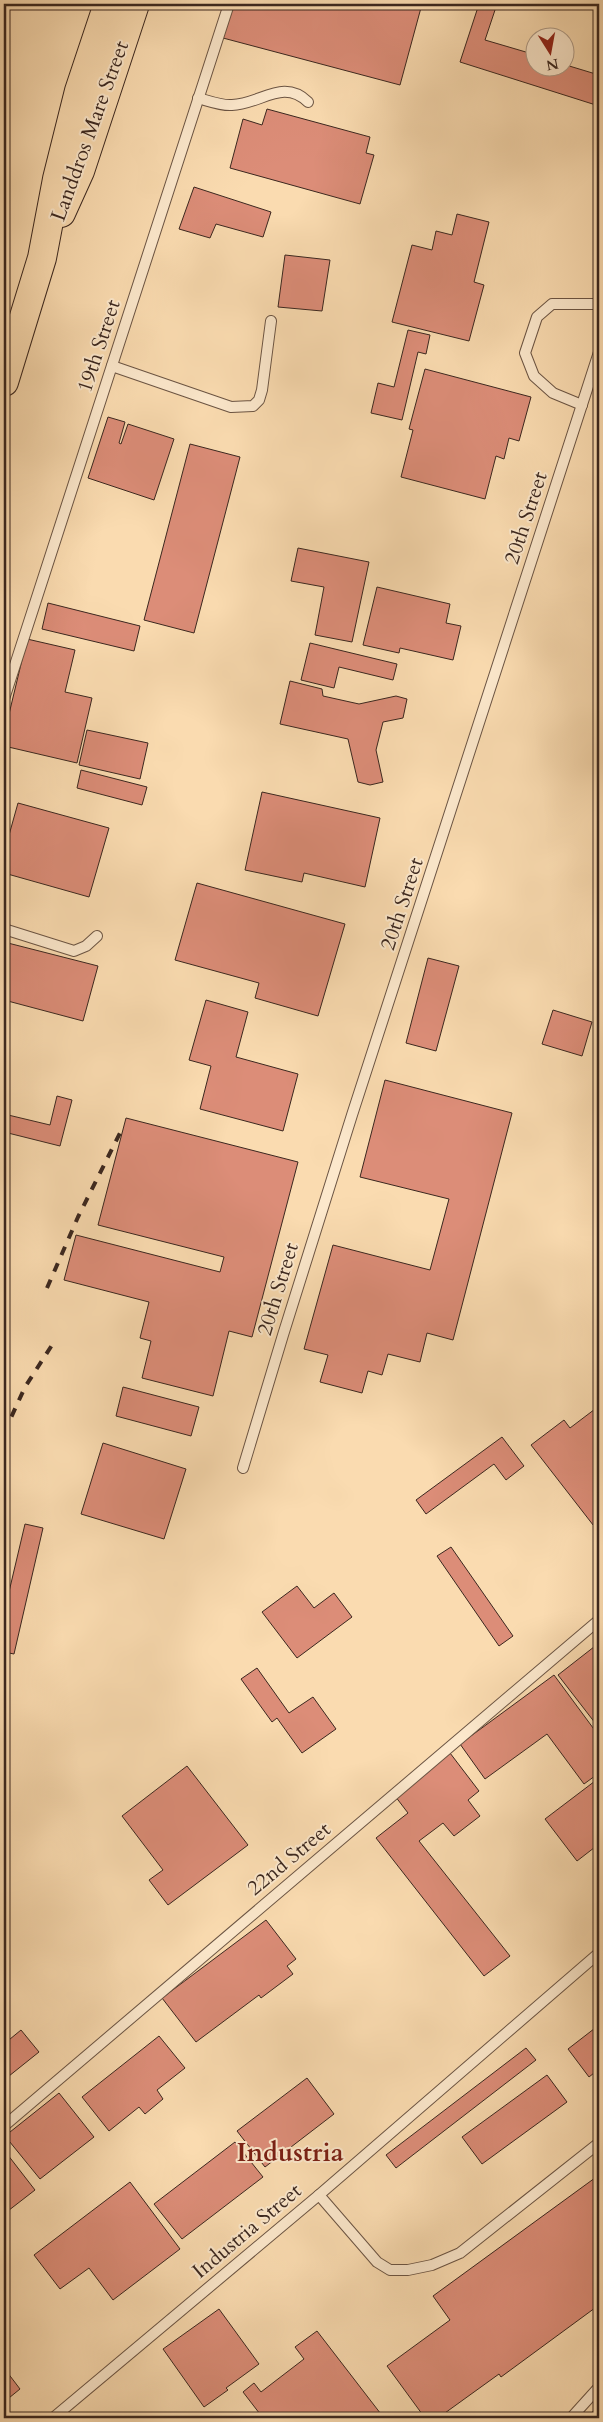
<svg xmlns="http://www.w3.org/2000/svg" width="603" height="2422" font-family="Cardo,serif">
<style>
.building{fill:#dc8d78;stroke:#3b271f}
.lines{fill:none;stroke-linecap:round;stroke-linejoin:round}
.lane-casing{stroke:#6b5443;stroke-width:12}
.primary-casing{stroke:#3b271f;stroke-width:30}
.lane{stroke:#fce8cc;stroke-width:10}
.primary{stroke:#fadbb0;stroke-width:28}
.rail{stroke:#3b271f;stroke-width:4;stroke-dasharray:9 9;stroke-linecap:butt}
.labels{text-anchor:middle;dominant-baseline:central;stroke-width:4;stroke-linejoin:round;paint-order:stroke}
.street-label{font-size:21px;fill:#3b271f;stroke:#fce8cc}
.district-label{font-size:26px;font-weight:bold;fill:#7a1f14;stroke:#fce8cc}
</style>
<rect width="100%" height="100%" fill="#fadbb0"/>
<filter id="stains"><feTurbulence type="fractalNoise" baseFrequency=".004" numOctaves="4"/><feColorMatrix values="0 0 0 0 .2 0 0 0 0 .09 0 0 0 0 .02 0 0 0 .5 -.17"/></filter>
<radialGradient id="worn" r=".72"><stop offset=".6" stop-color="#630" stop-opacity="0"/><stop offset="1" stop-color="#630" stop-opacity=".3"/></radialGradient>
<!-- building -->
<g class="building">
<path d="M232 4H422L400 85 223 38Z"/>
<path d="M479 4H497L485 40 536 55V68H566V65L599 75V106L460 62Z"/>
<path d="M267 109 370 137 366 153 374 155 360 204 230 168 243 119 262 125Z"/>
<path d="M194 187 271 212 263 237 216 224 210 238 179 229Z"/>
<path d="M457 214 489 222 474 282 484 285 469 341 392 322 412 245 432 250 436 231 452 235Z"/>
<path d="M285 255 330 260 322 311 278 307Z"/>
<path d="M408 330 430 335 426 354 418 352 402 420 371 413 378 383 394 387Z"/>
<path d="M425 369 531 397 519 441 509 438 504 459 496 456 485 499 401 477 413 430 409 429Z"/>
<path d="M108 417 125 422 119 443 121 444 128 424 174 439 154 500 88 478Z"/>
<path d="M190 444 240 457 194 633 144 620Z"/>
<path d="M298 548 369 562 352 642 315 635 324 587 291 581Z"/>
<path d="M377 587 450 604 446 623 461 626 453 660 400 648 399 653 363 645Z"/>
<path d="M48 603 140 626 134 651 42 629Z"/>
<path d="M27 639 75 650 65 692 92 698 77 763 4 746V735Z"/>
<path d="M310 643 397 664 393 680 339 667 334 688 301 680Z"/>
<path d="M290 681 322 689 323 696 359 704 396 696 407 699 403 718 383 722 376 750 383 782 370 785 358 782 348 739 280 724Z"/>
<path d="M87 730 148 743 140 779 79 765Z"/>
<path d="M81 770 147 787 142 805 77 788Z"/>
<path d="M262 792 380 818 365 887 304 873 302 882 245 870Z"/>
<path d="M18 803 109 828 89 897 4 873V853Z"/>
<path d="M197 883 345 924 318 1016 255 998 259 983 175 960Z"/>
<path d="M4 942 98 966 83 1021 4 1000Z"/>
<path d="M428 958 459 966 436 1051 406 1043Z"/>
<path d="M206 1000 248 1012 236 1057 298 1074 283 1131 200 1109 211 1066 189 1060Z"/>
<path d="M553 1010 592 1022 582 1056 542 1044Z"/>
<path d="M385 1080 512 1113 453 1340 427 1333 420 1362 388 1354 382 1375 368 1371 362 1393 320 1382 328 1355 304 1349 333 1245 430 1270 449 1199 360 1177Z"/>
<path d="M57 1096 72 1100 60 1146 4 1132V1114L50 1125Z"/>
<path d="M126 1118 298 1162 252 1337 229 1331 213 1396 142 1378 151 1341 140 1338 149 1302 64 1280 76 1235 220 1272 224 1257 98 1225Z"/>
<path d="M123 1387 199 1407 191 1436 116 1416Z"/>
<path d="M599 1406V1529L597 1530 531 1445 564 1420 570 1428Z"/>
<path d="M502 1437 524 1466 506 1480 494 1464 426 1514 416 1500Z"/>
<path d="M103 1443 186 1469 164 1539 81 1514Z"/>
<path d="M25 1524 43 1528 14 1654 4 1652V1613Z"/>
<path d="M451 1547 513 1636 499 1646 437 1556Z"/>
<path d="M297 1586 314 1608 334 1593 352 1617 297 1658 262 1612Z"/>
<path d="M599 1643V1728L558 1675Z"/>
<path d="M257 1668 289 1713 313 1697 336 1729 302 1753 277 1718 272 1722 241 1679Z"/>
<path d="M554 1675 599 1736V1773L584 1784 547 1734 485 1779 460 1744Z"/>
<path d="M450 1753 479 1791 468 1800 480 1816 454 1836 443 1823 419 1841 510 1956 484 1976 376 1838 408 1813 395 1796Z"/>
<path d="M187 1766 248 1845 168 1905 149 1880 163 1870 122 1816Z"/>
<path d="M599 1778V1844L577 1861 545 1819Z"/>
<path d="M266 1920 296 1959 287 1966 293 1974 261 1998 259 1995 196 2042 162 1998Z"/>
<path d="M599 2025V2069L589 2077 568 2049Z"/>
<path d="M21 2030 39 2052 4 2080V2044Z"/>
<path d="M159 2036 185 2068 157 2090 163 2099 145 2114 139 2107 109 2131 82 2097Z"/>
<path d="M526 2048 536 2060 396 2168 386 2155Z"/>
<path d="M547 2075 567 2102 482 2164 462 2137Z"/>
<path d="M307 2078 334 2114 265 2167 237 2131Z"/>
<path d="M59 2093 94 2137 40 2179 5 2136Z"/>
<path d="M235 2142 263 2177 182 2239 154 2204Z"/>
<path d="M4 2150 35 2190 4 2214Z"/>
<path d="M599 2175V2305L501 2377 499 2374 438 2418H425L387 2366 450 2320 433 2296Z"/>
<path d="M130 2182 180 2249 113 2300 89 2268 60 2289 34 2255Z"/>
<path d="M219 2309 259 2364 226 2388 228 2390 204 2407 163 2349Z"/>
<path d="M317 2331 384 2418H263L243 2392 254 2383 261 2392 304 2359 295 2347Z"/>
<path d="M4 2368 20 2389 4 2402Z"/>
<path d="M599 2405V2418H587Z"/>
</g>
<g class="lines">
<!-- lane casing -->
<g class="lane-casing">
<g id="lane">
<path d="M198 98C209 101 222 106 232 105 261 104 283 78 308 102"/>
<path d="M112 366 231 407 253 406 259 400 262 390 271 321"/>
<path d="M582 405 553 393 534 376 525 353 537 317 552 304H599"/>
<path d="M4 699 229 4"/>
<path d="M4 929 74 951 86 946 97 936"/>
<path d="M243 1468 283 1335 352 1115 599 352"/>
<path d="M4 2126 599 1620"/>
<path d="M319 2195 377 2262 390 2270H408L432 2265 460 2253 599 2143"/>
<path d="M53 2418 319 2195 599 1953"/>
<path d="M571 2418 599 2387"/>
</g>
</g>
<!-- primary casing -->
<g class="primary-casing">
<g id="primary">
<path d="M61 213 80 171 135 4"/>
<path d="M4 382 42 258 57 179 79 91 108 4"/>
</g>
</g>
<!-- lane -->
<use href="#lane" class="lane"/>
<!-- primary -->
<use href="#primary" class="primary"/>
<!-- rail -->
<g class="rail">
<path d="M47 1288 78 1217 123 1127"/>
<path d="M4 1433 25 1387 54 1342"/>
</g>
</g>
<g class="labels">
<!-- street labels -->
<g class="street-label">
<text transform="translate(90 131) rotate(-70)">Landdros Mare Street</text>
<text transform="translate(99 346) rotate(-72)">19th Street</text>
<text transform="translate(526 518) rotate(-72)">20th Street</text>
<text transform="translate(402 904) rotate(-72)">20th Street</text>
<text transform="translate(278 1289) rotate(-73)">20th Street</text>
<text transform="translate(289 1859) rotate(-40)">22nd Street</text>
<text transform="translate(247 2231) rotate(-40)">Industria Street</text>
</g>
<!-- district labels -->
<g class="district-label">
<text x="290" y="2152">Industria</text>
</g>
</g>
<!-- margin -->
<rect width="603" height="2422" fill="none" stroke="#fadbb0" stroke-width="20"/>
<rect x="5" y="5" width="593" height="2412" fill="none" stroke="#3b271f" stroke-width="2.5"/>
<rect x="10" y="10" width="583" height="2402" fill="none" stroke="#3b271f"/>
<!-- north arrow -->
<g transform="translate(550 52) rotate(169)"><circle r="24" fill="#fce8cc" stroke="#af9b87"/>
<path d="M0-4L9 19L0 12L-9 19Z" fill="#8f2418"/>
<text y="-8" font-size="14" font-weight="bold" text-anchor="middle" fill="#3b271f">N</text>
</g>
<rect width="100%" height="100%" filter="url(#stains)"/>
<rect width="100%" height="100%" fill="url(#worn)"/>
</svg>
